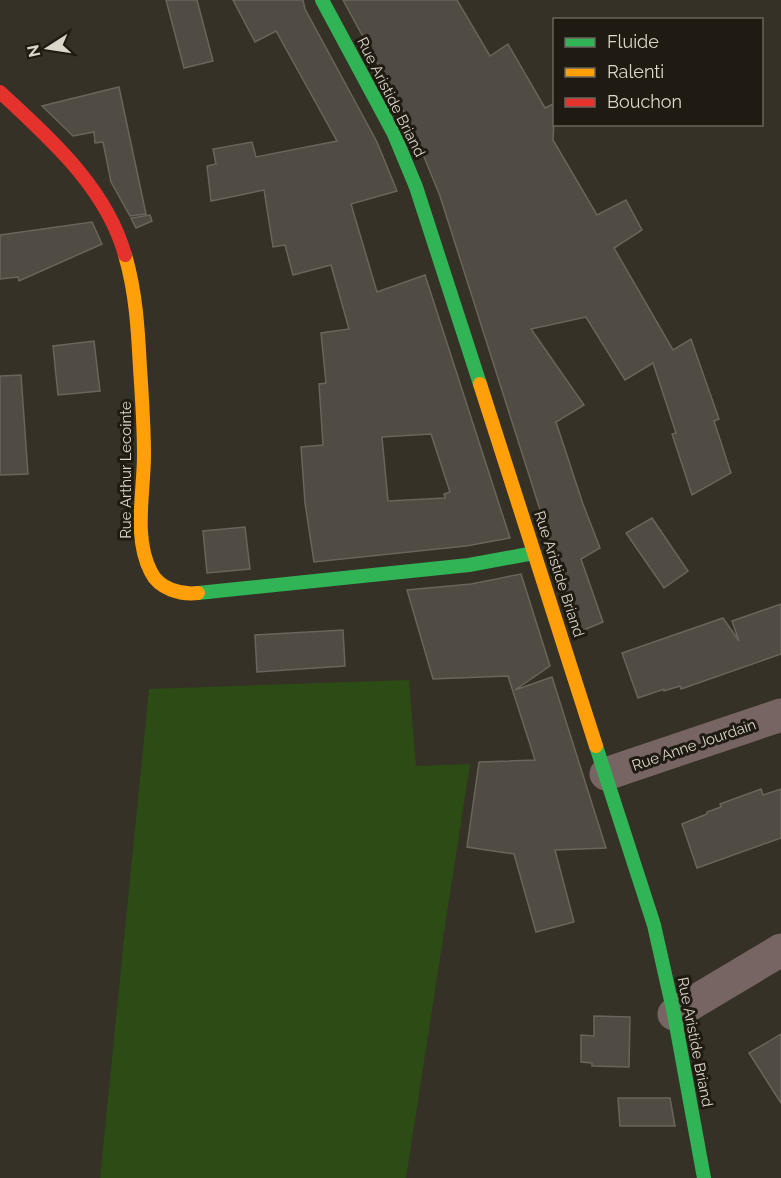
<svg xmlns="http://www.w3.org/2000/svg" width="781" height="1178" font-family="Raleway,sans-serif">
<style>
.green{fill:#2c4b15}
.building{fill:#504b43;stroke:#69655c;stroke-width:1.5;fill-rule:evenodd}
.lines{fill:none;stroke-linecap:round;stroke-linejoin:round}
.street{stroke:#776563;stroke-width:33}
.fast{stroke:#30b455;stroke-width:14}
.slow{stroke:#ff9f0a;stroke-width:14}
.jam{stroke:#e5322d;stroke-width:14}
.labels{text-anchor:middle;dominant-baseline:central;stroke-width:6;stroke-linejoin:round;paint-order:stroke}
.street-label{font-size:15px;fill:#dbd5ca;stroke:#1f1b13}
</style>
<rect width="100%" height="100%" fill="#363127"/>
<!-- green -->
<path class="green" d="M409 680 416 766 470 764 406 1178H100L149 689Z"/>
<!-- building -->
<g class="building">
<path d="M166 0H197L213 61 184 68Z"/>
<path d="M233 0H303L305 9 377 142 397 191 351 204 377 292 425 275 510 538 466 546 314 562 305 503 301 447 323 445 319 384 326 383 321 333 349 329 331 265 293 275 285 245 273 247 264 190 211 201 207 166 216 164 213 149 252 142 256 157 337 141 276 31 255 42ZM431 434 450 492 444 494 445 498 388 501 382 437Z"/>
<path d="M343 0H457L490 56 508 44 545 108 555 103 553 140 597 215 626 200 642 230 614 248 673 350 691 339 719 419 714 421 731 473 692 495 672 434 676 433 653 363 625 380 586 317 531 329 584 405 556 422 583 504 600 548 581 559 603 622 579 632 440 196 411 125Z"/>
<path d="M119 87 146 214 130 216 111 182 103 142 95 143 94 132 73 136 42 106Z"/>
<path d="M150 215 152 221 136 228 131 218Z"/>
<path d="M92 222 102 244 19 281 18 277 0 279V235Z"/>
<path d="M94 341 100 391 58 395 53 346Z"/>
<path d="M21 375 28 474 0 475V376Z"/>
<path d="M652 518 688 571 664 588 626 533Z"/>
<path d="M245 527 250 569 207 573 203 531Z"/>
<path d="M521 574 550 666 515 690 552 677 606 848 555 850 574 922 536 932 514 854 467 847 479 762 535 760 508 676 433 679 407 590 471 584Z"/>
<path d="M781 604V654L681 689 680 686 664 691V689L638 698 622 653 723 618 739 641 732 621Z"/>
<path d="M343 630 345 666 257 672 255 635Z"/>
<path d="M761 789 763 795 781 789V838L697 868 682 824 707 814V812L721 807 720 804Z"/>
<path d="M594 1016 630 1017 629 1067 592 1066V1063L581 1062V1035L594 1036Z"/>
<path d="M781 1034V1103L749 1053Z"/>
<path d="M618 1098H670L675 1126H620Z"/>
</g>
<g class="lines">
<!-- street -->
<g class="street">
<path d="M606 774 781 715"/>
<path d="M674 1014 781 950"/>
</g>
<!-- fast -->
<g class="fast">
<path d="M322 0 394 134 416 187 480 384"/>
<path d="M198 593 469 565 534 553"/>
<path d="M596 746 654 925 674 1014 704 1178"/>
</g>
<!-- slow -->
<g class="slow">
<path d="M125 255C136 292 138 330 140 368 142 397 144 426 144 455 144 492 133 538 151 572 159 589 181 595 198 593"/>
<path d="M480 384 596 746"/>
</g>
<!-- jam -->
<path class="jam" d="M0 92C50 139 106 187 125 255"/>
</g>
<g class="labels">
<!-- street labels -->
<g class="street-label">
<text transform="translate(391 97) rotate(63)">Rue Aristide Briand</text>
<text transform="translate(126 470) rotate(-90)">Rue Arthur Lecointe</text>
<text transform="translate(559 574) rotate(72)">Rue Aristide Briand</text>
<text transform="translate(694 745) rotate(-19)">Rue Anne Jourdain</text>
<text transform="translate(695 1042) rotate(79)">Rue Aristide Briand</text>
</g>
</g>
<!-- legend -->
<rect x="553" y="18" width="210" height="108" fill="#1f1b13" stroke="#6a655c" stroke-width="1.5"/>
<rect x="565" y="38" width="30" height="9" fill="#30b455" stroke="#6a655c" stroke-width="1.5"/>
<text x="607" y="48" font-size="18" fill="#dbd5ca">Fluide</text>
<rect x="565" y="68" width="30" height="9" fill="#ff9f0a" stroke="#6a655c" stroke-width="1.5"/>
<text x="607" y="78" font-size="18" fill="#dbd5ca">Ralenti</text>
<rect x="565" y="98" width="30" height="9" fill="#e5322d" stroke="#6a655c" stroke-width="1.5"/>
<text x="607" y="108" font-size="18" fill="#dbd5ca">Bouchon</text>
<!-- north arrow -->
<g transform="translate(48 48) rotate(258)" stroke="#1f1b13" stroke-width="4.5" paint-order="stroke">
<path d="M0-4.5L10 22L0 15L-10 22Z" fill="#dbd5ca"/>
<text y="-9" font-size="16" font-weight="bold" text-anchor="middle" fill="#dbd5ca">N</text>
</g>
</svg>
